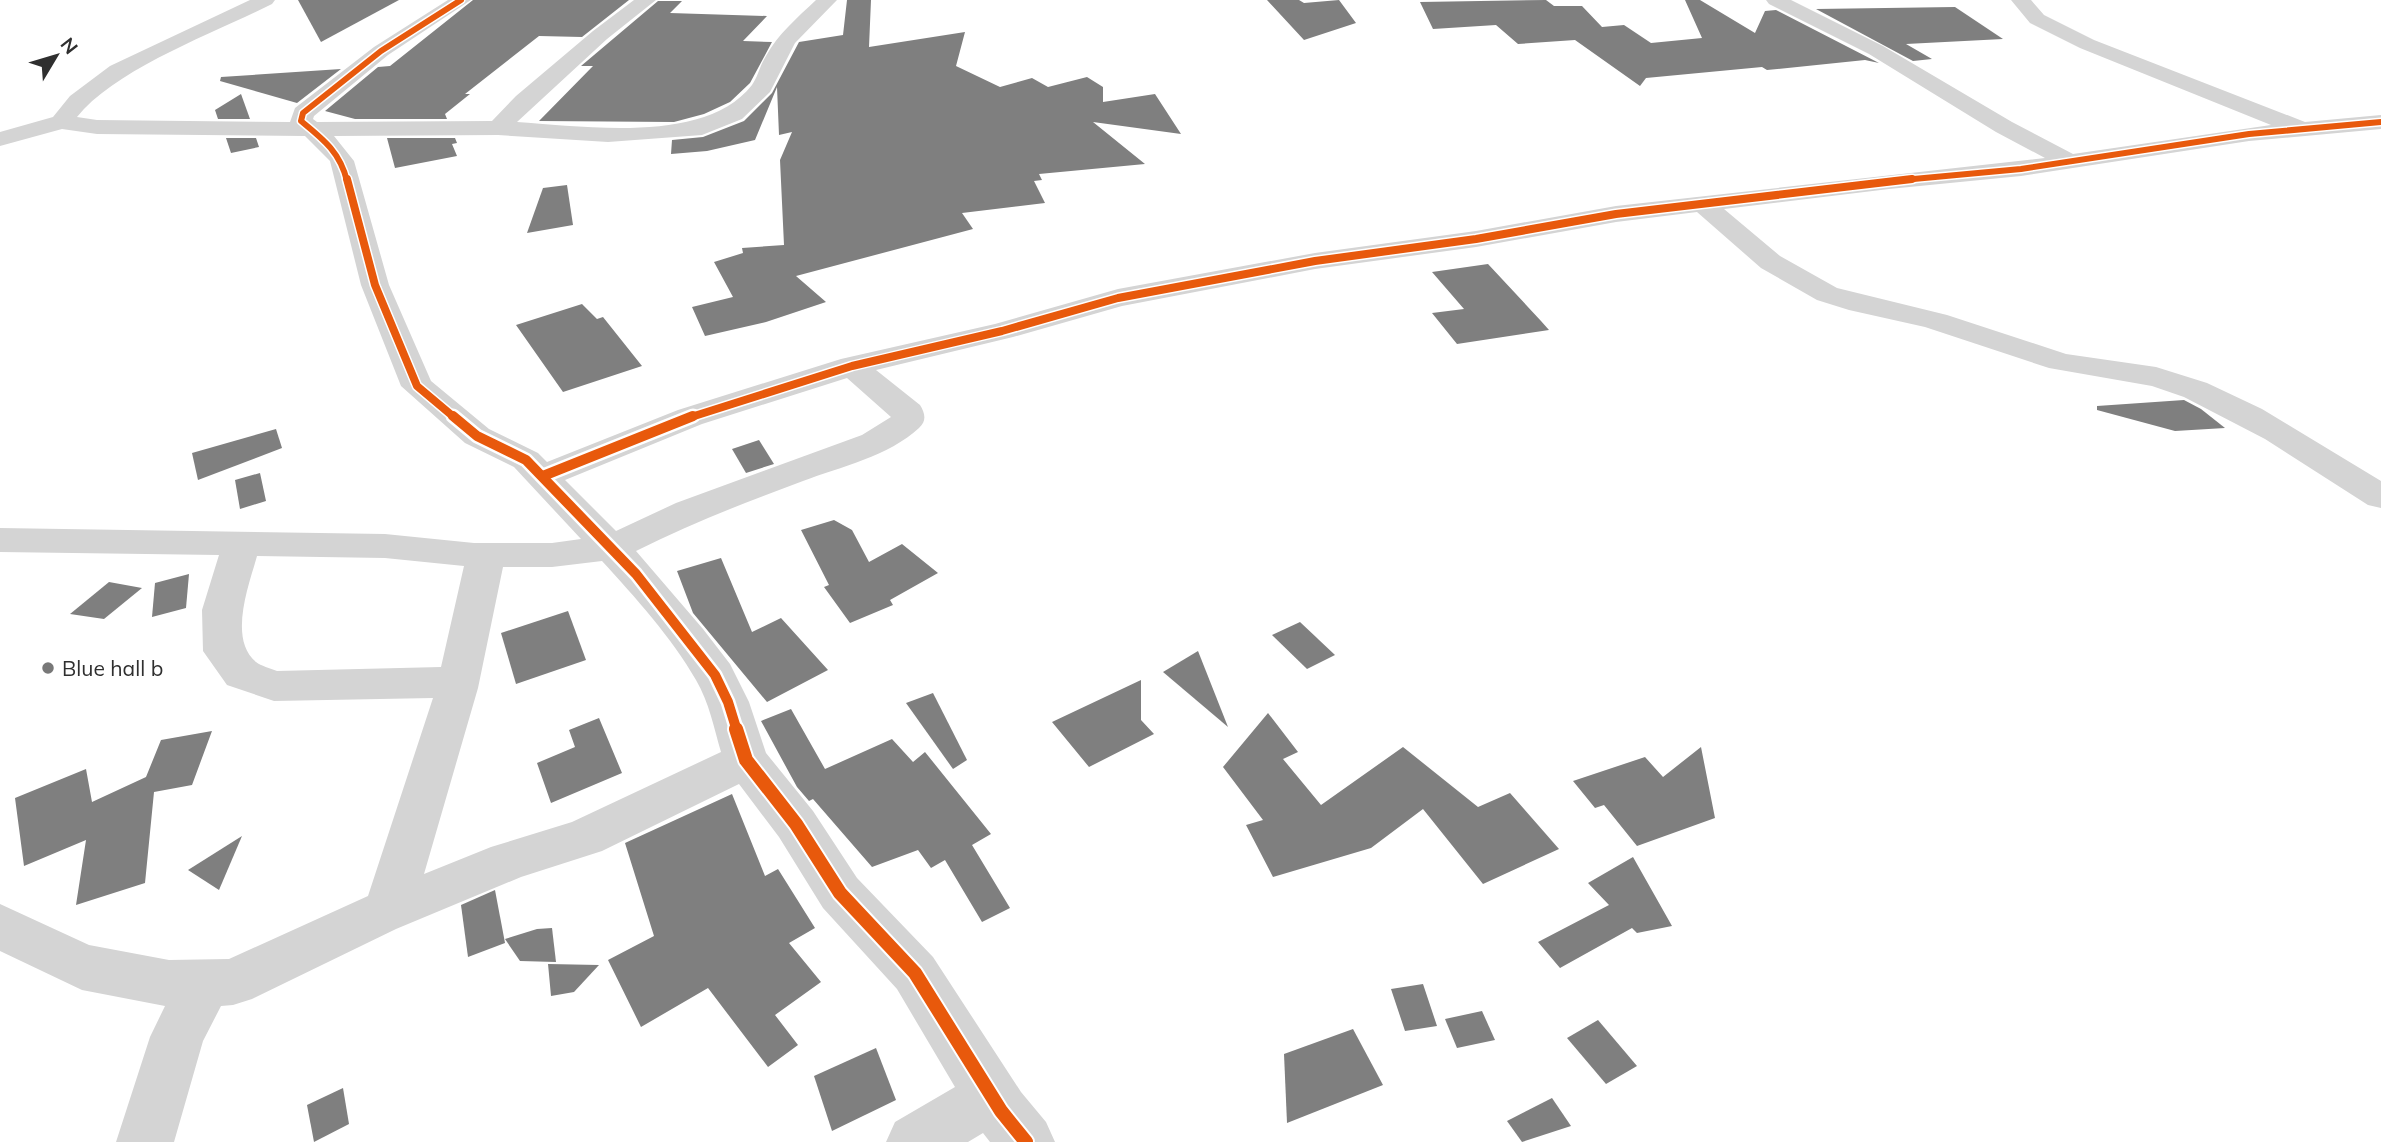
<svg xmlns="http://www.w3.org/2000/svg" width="2381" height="1142" font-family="Mulish,sans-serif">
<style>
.building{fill:#7f7f7f}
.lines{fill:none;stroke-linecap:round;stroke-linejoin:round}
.street{fill:#d4d4d4;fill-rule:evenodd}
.cycleway-far3-casing{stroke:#fff;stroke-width:9}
.cycleway-far2-casing{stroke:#fff;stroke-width:11}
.cycleway-far1-casing{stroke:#fff;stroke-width:15}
.cycleway-casing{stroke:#fff;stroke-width:18}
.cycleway-far3{stroke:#e8590c;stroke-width:6}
.cycleway-far2{stroke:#e8590c;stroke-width:8}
.cycleway-far1{stroke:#e8590c;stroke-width:10}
.cycleway{stroke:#e8590c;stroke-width:14}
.poi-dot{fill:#787878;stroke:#fff;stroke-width:2.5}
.labels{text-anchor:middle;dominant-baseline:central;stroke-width:7;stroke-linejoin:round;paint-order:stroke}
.poi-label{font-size:21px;fill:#2f2f2f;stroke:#fff;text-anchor:start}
</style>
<rect width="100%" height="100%" fill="#fff"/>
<!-- building -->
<g class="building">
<path d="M298 0H399L321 42Z"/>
<path d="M473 0H629L582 37 539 36 465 94H470L445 114 447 119H355L325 111 378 67 390 66Z"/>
<path d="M847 0H871L869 47 965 32 956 66 1000 87 1032 78 1048 87 1087 77 1103 87V102L1155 94 1181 134 1093 122 1145 164 1039 174 1042 180 1034 181 1045 203 962 213 973 229 796 276 826 302 766 322 705 336 692 307 733 297 714 262 743 253 742 248 784 245 780 160 792 132 779 135 777 87 755 140 707 151 671 154 672 140 703 137 744 121 772 93 799 42 843 35Z"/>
<path d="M1267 0H1299L1304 3 1339 0 1356 23 1304 40Z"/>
<path d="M1546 0 1554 6H1582L1602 27 1624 25 1651 43 1702 38 1685 0H1700L1755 33 1765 11 1776 10 1879 63 1865 60 1767 70 1762 67 1646 78 1640 86 1575 40 1518 44 1496 25 1433 29 1420 2Z"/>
<path d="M658 1H682L670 13 767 16 743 41 772 42 750 83 730 102 704 114 674 122 539 121 593 66H581Z"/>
<path d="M1955 7 2003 39 1906 44 1932 59 1913 61 1816 9Z"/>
<path d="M341 69 297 103 220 81 221 77Z"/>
<path d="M241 94 250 119H218L215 110Z"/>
<path d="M226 138H256L259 147 231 153Z"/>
<path d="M387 138H455L457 143 452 144 457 156 395 168Z"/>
<path d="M567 185 573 225 527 233 543 188Z"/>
<path d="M1488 264 1541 321 1549 330 1457 344 1432 313 1464 309 1432 272Z"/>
<path d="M582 304 597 319 603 317 642 366 563 392 516 325Z"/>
<path d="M2184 400 2201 409 2225 428 2175 431 2097 410V406Z"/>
<path d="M276 429 282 448 198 480 192 453Z"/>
<path d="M759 440 774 464 746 473 732 449Z"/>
<path d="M260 473 266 501 240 509 235 480Z"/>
<path d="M834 520 852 530 869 562 902 544 938 573 890 600 893 605 850 623 824 587 829 585 801 530Z"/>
<path d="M721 558 752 632 781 618 828 670 767 702 693 613 677 571Z"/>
<path d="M189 574 186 608 152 617 155 583Z"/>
<path d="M109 582 142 588 104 619 70 614Z"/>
<path d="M568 611 586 660 516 684 501 633Z"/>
<path d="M1300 622 1335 655 1307 669 1272 635Z"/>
<path d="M1198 651 1228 727 1163 672Z"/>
<path d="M1141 680V720L1154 734 1089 767 1052 722Z"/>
<path d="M933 693 967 760 953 769 906 703Z"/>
<path d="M791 709 825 769 892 739 913 762 925 752 991 834 972 845 1010 908 982 922 945 860 931 868 918 850 872 867 813 799 809 801 797 787 761 721Z"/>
<path d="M1268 713 1298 752 1283 759 1321 805 1403 747 1478 807 1510 793 1559 849 1483 884 1423 809 1371 848 1273 877 1246 825 1263 820 1223 767Z"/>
<path d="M599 718 622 773 551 803 537 763 575 747 569 730Z"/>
<path d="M212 731 192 785 154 792 145 883 76 905 86 840 24 866 15 798 86 769 92 802 146 777 161 740Z"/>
<path d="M1701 747 1715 818 1637 846 1604 805 1595 808 1573 781 1645 757 1663 777Z"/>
<path d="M732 794 765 876 778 869 815 928 789 943 821 982 775 1015 798 1045 768 1067 708 988 641 1027 608 960 654 936 625 843Z"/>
<path d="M242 836 219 890 188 870Z"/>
<path d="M1633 857 1672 926 1637 933 1632 928 1560 968 1538 942 1609 905 1588 883Z"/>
<path d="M495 890 505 943 468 957 461 905Z"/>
<path d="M552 928 556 962 520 961 505 939 537 929Z"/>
<path d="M548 964 599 965 574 992 551 996Z"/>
<path d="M1423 984 1437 1026 1405 1031 1391 989Z"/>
<path d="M1482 1011 1495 1040 1457 1048 1445 1019Z"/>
<path d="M1598 1020 1637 1066 1606 1084 1567 1038Z"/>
<path d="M1353 1029 1383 1085 1287 1123 1284 1054Z"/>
<path d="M876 1048 896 1100 832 1131 814 1076Z"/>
<path d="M343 1088 349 1124 314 1142 307 1105Z"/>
<path d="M1552 1098 1571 1126 1522 1142 1507 1121Z"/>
</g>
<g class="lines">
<!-- street -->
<path class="street" d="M250 0H275L272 4C216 32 115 69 77 117L97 120 290 122 295 108 374 47 448 0H471L388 55 314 116 313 119 317 122 492 121 516 96 593 31 634 0H656L607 39 517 122C584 126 705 145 752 85 758 77 760 65 766 56 778 34 798 17 816 0H837L795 43 770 92 742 119 702 135 608 142 498 135 334 136 354 161 389 285 431 381 489 429 538 453 547 462 678 410 841 359 995 324 1118 289 1315 253 1476 231 1616 206 2045 158 1996 132 1869 54 1769 4 1766 0H1791L1883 46 2012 122 2073 154 2271 125 2080 48 2030 23 2011 0H2031L2044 15 2094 40 2305 122 2381 115V129L2249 141 2021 176 1889 189 1724 209 1780 256 1837 288 1947 315 2066 354 2156 367 2207 383 2262 409 2381 481V508L2368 505 2265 439 2184 397 2152 386 2049 368 1925 327 1849 310 1817 300 1761 268 1697 212 1616 222 1476 247 1315 269 1122 306 1013 337 876 370 920 405C925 413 927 421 919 428 889 456 840 467 803 481 746 502 690 524 636 551L703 629 730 664 749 702 766 753 813 811 857 878 933 957 1021 1092 1046 1122 1055 1142H990L983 1133 968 1142H886L895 1122 955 1087 897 989 823 908 779 837 739 784 602 851 521 877 396 929 252 999 233 1005 221 1006 203 1041 174 1142H116L150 1037 165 1006 82 990 0 951V904L89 945 169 960 229 959 368 896 433 698 274 701 227 685 203 651 202 610 219 555 0 552V528L385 534 474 543H552L581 539 514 467 465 443 401 386 361 285 330 161 305 136 97 134 62 129 0 146V132L53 117 70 96 110 66ZM847 378 891 417 862 435 676 503 616 531 565 480 702 424ZM257 556 385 558 464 566 441 667 277 671C270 668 261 666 256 662 228 639 249 585 257 556ZM602 561C635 597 672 638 696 680 709 702 714 728 721 752L572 822 491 847 424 874 478 688 503 567H552Z"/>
<!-- cycleway-far3 casing -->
<g class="cycleway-far3-casing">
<g id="cycleway-far3">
<path d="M347 181C340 152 323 139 301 121L303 113 381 51 461 0"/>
<path d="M1892 181 2021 169 2249 134 2381 122"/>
</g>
</g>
<!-- cycleway-far2 casing -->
<g class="cycleway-far2-casing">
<g id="cycleway-far2">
<path d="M347 179 375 285 417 386 455 418"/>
<path d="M688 418 852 366 1002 331 1118 298 1315 261 1476 239 1616 214 1912 179"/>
</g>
</g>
<!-- cycleway-far1 casing -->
<g class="cycleway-far1-casing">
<g id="cycleway-far1">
<path d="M453 416 477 436 526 460 636 574 715 675 728 702 737 731"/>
<path d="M543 476 693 416"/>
</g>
</g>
<!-- cycleway casing -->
<g class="cycleway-casing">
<path id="cycleway" d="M736 729 746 760 796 824 840 893 915 973 1001 1111 1026 1142"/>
</g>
<!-- cycleway-far3 -->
<use href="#cycleway-far3" class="cycleway-far3"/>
<!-- cycleway-far2 -->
<use href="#cycleway-far2" class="cycleway-far2"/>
<!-- cycleway-far1 -->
<use href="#cycleway-far1" class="cycleway-far1"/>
<!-- cycleway -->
<use href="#cycleway" class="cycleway"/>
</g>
<!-- markers -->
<circle class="poi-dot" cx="48" cy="668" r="7"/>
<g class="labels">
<!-- poi labels -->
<g class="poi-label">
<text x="62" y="668">Blue hall b</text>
</g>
</g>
<!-- north arrow -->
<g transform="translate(56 56) rotate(52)" stroke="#ffffff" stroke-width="5" paint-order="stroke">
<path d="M0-5L12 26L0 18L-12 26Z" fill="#2f2f2f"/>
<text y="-10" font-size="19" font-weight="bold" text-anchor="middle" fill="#2f2f2f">N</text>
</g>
</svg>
